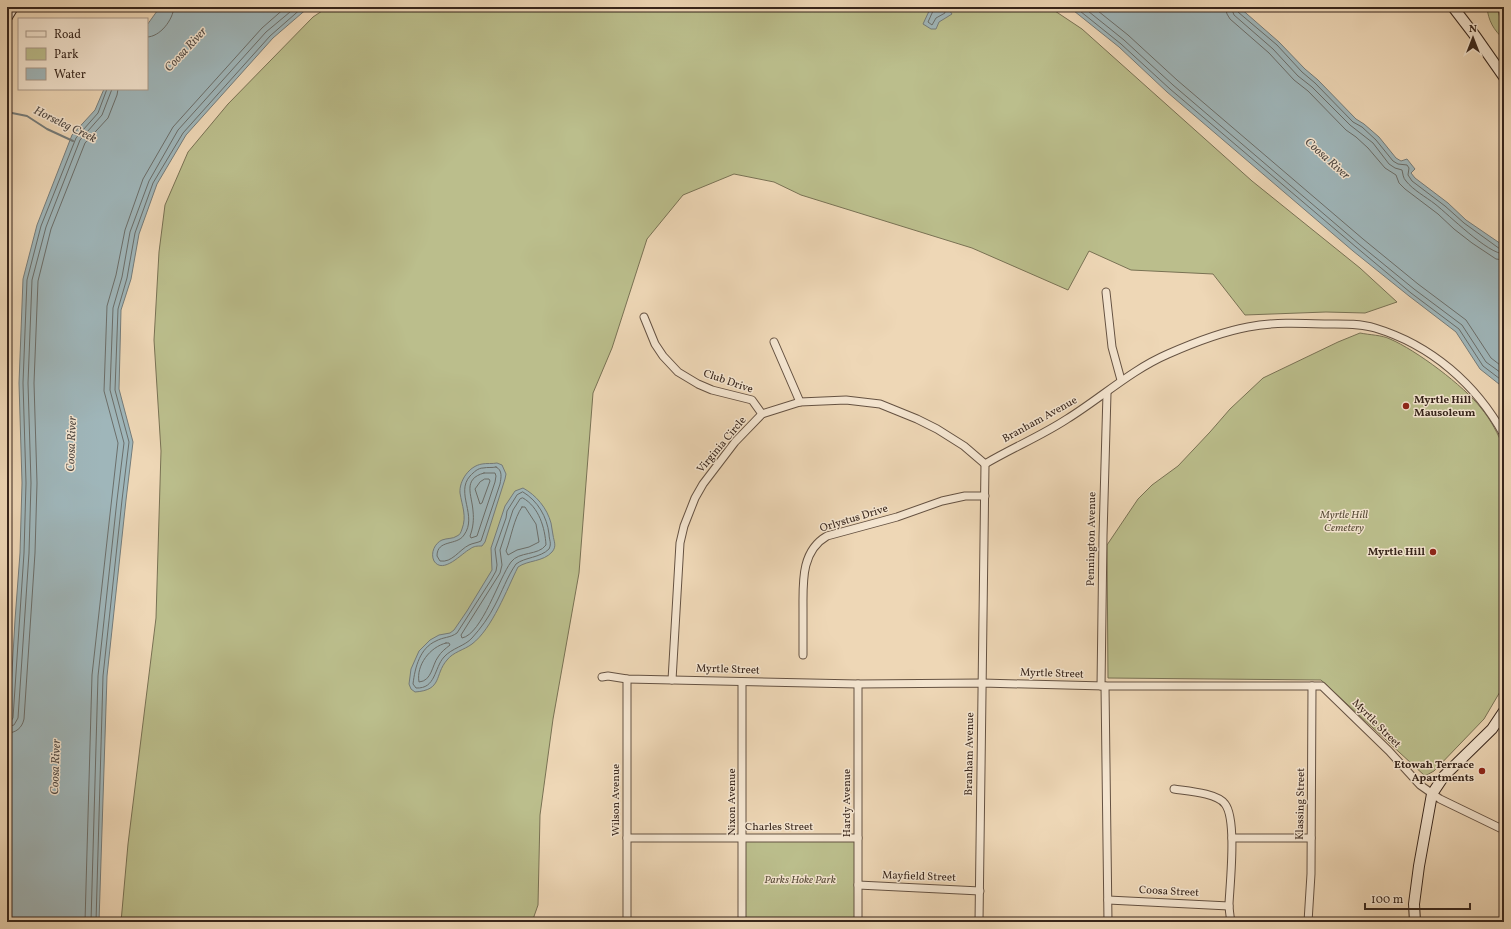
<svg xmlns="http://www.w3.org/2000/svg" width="1511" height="929" font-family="Vollkorn,serif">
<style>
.green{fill:#bbbe8c;stroke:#797254}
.water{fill:#9fb6ba;stroke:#757c7a}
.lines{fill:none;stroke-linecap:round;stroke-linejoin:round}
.shore{stroke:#6b6e6a;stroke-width:1}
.stream{stroke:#757c7a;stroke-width:2}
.street-casing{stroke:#655242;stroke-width:9}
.secondary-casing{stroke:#37251b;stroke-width:12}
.street{stroke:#f4e5d0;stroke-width:7}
.secondary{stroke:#f4e5d0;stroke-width:10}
.poi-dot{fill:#8f2418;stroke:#f4e5d0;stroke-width:1.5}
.labels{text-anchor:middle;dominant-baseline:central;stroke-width:3;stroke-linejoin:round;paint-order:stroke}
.street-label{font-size:11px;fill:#37251b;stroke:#f4e5d0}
.poi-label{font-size:11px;font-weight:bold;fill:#37251b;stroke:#f4e5d0;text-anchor:end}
.park-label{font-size:11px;font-style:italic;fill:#584b37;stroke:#f4e5d0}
.water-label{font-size:12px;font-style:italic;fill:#514943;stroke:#f4e5d0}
</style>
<rect width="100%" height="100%" fill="#eed7b6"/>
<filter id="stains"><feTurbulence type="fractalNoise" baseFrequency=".005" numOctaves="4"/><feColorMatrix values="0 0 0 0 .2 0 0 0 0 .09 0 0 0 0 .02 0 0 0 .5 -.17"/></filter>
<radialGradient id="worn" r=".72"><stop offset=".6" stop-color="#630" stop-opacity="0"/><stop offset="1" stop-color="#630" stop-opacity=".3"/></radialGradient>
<!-- green -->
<g class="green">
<path d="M328 7H1049L1082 29 1252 181 1360 268 1397 302 1365 313 1326 312 1245 315 1213 274 1131 270 1089 251 1068 290 972 248 801 195 774 182 734 174 683 195 647 239 612 348 593 393 579 573 553 719 540 815 538 905 532 922H121L128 844 156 618 161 451 154 340 159 252 165 205 188 152 228 104 313 17Z"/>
<path d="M1487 7H1497L1500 18 1504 26V39C1494 31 1488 20 1487 7Z"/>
<path d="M1360 333C1370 335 1382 335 1390 339 1416 350 1464 386 1481 408 1491 420 1498 434 1504 448V685L1484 719 1434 771 1425 776 1321 680 1108 678 1107 545 1138 499 1152 485 1178 466 1210 432 1230 409 1263 378 1338 342Z"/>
<path d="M743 837 858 838V922H742Z"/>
</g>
<!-- water -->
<g class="water">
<path d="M160 7H309L273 38 186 135 157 184 139 234 131 279 121 310 119 389 133 442 126 500 107 676 99 922H7V758L15 620 20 553 22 483 19 383 23 279 37 225 72 135 95 110 104 89H147V25Z"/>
<path d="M928 7H947L952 14 939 22 936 29H931L923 24 930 9Z"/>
<path d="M1069 7H1239L1279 42 1305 69 1318 80 1356 119 1364 124 1379 137 1396 158 1401 161 1407 159 1415 169 1411 173 1415 178 1448 203 1466 220 1504 246V388L1480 369 1456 332 1409 296 1353 251 1167 92 1119 47Z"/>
<path d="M497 463 502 465 506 474 505 479 485 542 482 546C477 546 474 546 470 549 462 553 443 575 434 561 430 553 435 543 442 540 447 538 453 539 457 536 460 535 461 532 462 529 467 516 462 506 460 493 459 481 469 466 482 464 487 463 492 464 497 463Z"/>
<path d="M523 488C536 495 547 508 551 523 552 527 552 531 553 535 554 542 557 546 552 552 543 562 528 560 518 567 507 589 492 629 472 644 464 650 453 652 447 660 434 675 443 690 415 692L411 689 409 684 411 669 419 651 430 640 439 635 450 633 454 630 467 611 492 570 491 548 505 506 515 491Z"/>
</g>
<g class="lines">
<!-- shore -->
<g class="shore">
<path d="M933 7V11L928 22 932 25 936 18 945 13 944 7"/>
<path d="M1075 7 1121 44 1170 89 1356 247 1411 293 1459 329 1483 366 1504 382"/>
<path d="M1083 7 1124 40 1173 85 1359 244 1414 289 1462 325 1486 362 1504 375"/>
<path d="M1093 7 1128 35 1177 80 1363 239 1418 284 1466 320 1491 358 1504 368"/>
<path d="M1225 7 1227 14 1230 19 1269 53 1294 80 1308 91 1346 130 1356 137 1368 148 1385 168 1396 175 1399 183 1405 189 1438 214 1454 229 1472 243 1496 259 1504 260"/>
<path d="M1231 7 1234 15 1273 49 1298 76 1312 87 1350 125 1359 132 1373 143 1389 164 1395 168 1402 170C1403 174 1403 178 1406 181 1413 190 1426 197 1435 204 1449 215 1488 254 1504 254"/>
<path d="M1236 7 1238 12 1277 45 1302 72 1315 83 1353 122 1362 127 1376 140 1393 161 1398 164 1407 165 1409 168 1408 175 1412 181 1445 206 1464 223 1500 249H1504"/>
<path d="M147 37C160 37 173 20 174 7"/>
<path d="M496 467C503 470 501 478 500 484L481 541C477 543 473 543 469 545 459 550 452 563 440 561L437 556C437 539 457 546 464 535 478 516 455 493 470 476 474 472 478 468 483 468 488 467 492 468 496 467Z"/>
<path d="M484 473H495L496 476 495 482 477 536 471 538 470 536C473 528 474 520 473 511 472 495 462 479 484 473Z"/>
<path d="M485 479H489L490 481 482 503 480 504 475 489 480 482Z"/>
<path d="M523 492C538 501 547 517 549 534 549 540 552 543 549 549 540 558 525 557 516 564 507 577 502 592 495 605 489 617 481 628 472 638 465 646 452 648 444 657 434 668 436 689 416 688L413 684C415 667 420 648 436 641 443 637 450 638 457 633L491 580 496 571 497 565 495 549 506 518 507 511 517 495Z"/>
<path d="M523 498C539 507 545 528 546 545 538 556 519 551 511 562 499 578 482 634 462 638L461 635 500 573 502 565 500 550 513 510 520 499Z"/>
<path d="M522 507H525L536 524 539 542 529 547 517 550 508 555 506 551C511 538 514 518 522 507Z"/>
<path d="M446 643H449L450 645C445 649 441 652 438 657 432 665 432 681 419 682 416 665 430 647 446 643Z"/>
<path d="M7 722 11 721 13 718 24 553 26 483 23 383 27 280 41 226 76 138 98 113 107 89"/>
<path d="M7 727 14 725 18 718 29 553 31 483 28 383 32 280 46 227 80 140 102 115 112 89"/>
<path d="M7 733C16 733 22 728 24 719L35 553 37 483 34 383 38 281 51 229 85 143 108 118 117 95 118 89"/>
<path d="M85 922 92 675 118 443 104 391 107 306 116 275 125 230 143 179 173 127 262 28 286 7"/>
<path d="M91 922 98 676 117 500 124 443 110 390 113 308 122 277 130 232 149 181 178 130 266 32 296 7"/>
<path d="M96 922 103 676 122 500 129 442 115 390 118 309 127 278 135 233 153 183 183 133 270 36 303 7"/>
</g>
<!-- stream -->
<path class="stream" d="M7 112 27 116 47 129 73 141"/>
<!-- street casing -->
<g class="street-casing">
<g id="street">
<path d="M1106 292 1112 347 1121 380"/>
<path d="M644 317 655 344 663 356 678 372 698 384 712 390 752 400 762 414"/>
<path d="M774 342 800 402"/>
<path d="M985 464C1012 448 1041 436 1067 419 1101 398 1131 370 1168 354 1193 343 1221 332 1248 327 1273 322 1299 323 1324 324 1340 324 1359 323 1375 328 1431 345 1476 384 1504 435"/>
<path d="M803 655C803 640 803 624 803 608 803 582 801 551 827 536L897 517 942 501 965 496H985"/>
<path d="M602 677 608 676 627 679 858 684 982 683 1105 686H1322L1389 751 1420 785 1440 799 1504 830"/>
<path d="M627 679V922"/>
<path d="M672 680 680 543 684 526 695 498 703 484 735 442 762 414 800 402 846 400 880 404 917 419 937 429 964 446 985 464"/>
<path d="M1101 686 1103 536 1107 393"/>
<path d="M1105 686 1108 922"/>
<path d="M1174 789C1187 791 1217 793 1225 804 1237 819 1230 883 1229 904 1229 910 1230 916 1231 922"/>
<path d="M627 838H858"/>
<path d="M1232 838H1311"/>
<path d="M858 885 980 891"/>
<path d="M1108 900 1229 906"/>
<path d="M742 922V682"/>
<path d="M858 922V684"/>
<path d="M979 922 985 464"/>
<path d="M1308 922 1311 874 1312 686"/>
</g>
</g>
<!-- secondary casing -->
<g class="secondary-casing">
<g id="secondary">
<path d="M1453 7 1476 37 1504 77"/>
<path d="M7 17 13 7"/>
<path d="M1415 922 1414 904 1419 866 1432 794 1444 776 1492 729 1504 711"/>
</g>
</g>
<!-- street -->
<use href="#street" class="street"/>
<!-- secondary -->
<use href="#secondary" class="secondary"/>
</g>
<!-- markers -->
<g class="poi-dot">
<circle cx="1406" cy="406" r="4"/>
<circle cx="1433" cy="552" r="4"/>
<circle cx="1482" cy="771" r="4"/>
</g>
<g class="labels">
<!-- street labels -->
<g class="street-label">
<text transform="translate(728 382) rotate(19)">Club Drive</text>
<text transform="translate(1040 420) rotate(-29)">Branham Avenue</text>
<text transform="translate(722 445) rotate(-50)">Virginia Circle</text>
<text transform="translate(854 519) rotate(-17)">Orlystus Drive</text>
<text transform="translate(1092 539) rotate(-89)">Pennington Avenue</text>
<text transform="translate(728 670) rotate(2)">Myrtle Street</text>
<text transform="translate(1052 674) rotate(2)">Myrtle Street</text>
<text transform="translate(1376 724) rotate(45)">Myrtle Street</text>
<text transform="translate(970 754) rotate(-89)">Branham Avenue</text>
<text transform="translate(616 800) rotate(-90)">Wilson Avenue</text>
<text transform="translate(732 802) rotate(-90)">Nixon Avenue</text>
<text transform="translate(847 803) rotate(-90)">Hardy Avenue</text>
<text transform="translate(1301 804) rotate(-89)">Klassing Street</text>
<text x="779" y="827">Charles Street</text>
<text transform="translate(919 877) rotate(2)">Mayfield Street</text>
<text transform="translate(1169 892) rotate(3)">Coosa Street</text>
</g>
<!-- poi labels -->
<g class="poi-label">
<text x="1414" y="400" text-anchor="start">Myrtle Hill<tspan x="1414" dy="13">Mausoleum</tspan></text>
<text x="1425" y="552">Myrtle Hill</text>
<text x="1474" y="765">Etowah Terrace<tspan x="1474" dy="13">Apartments</tspan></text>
</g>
<!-- park labels -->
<g class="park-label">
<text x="1344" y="515">Myrtle Hill<tspan x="1344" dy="13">Cemetery</tspan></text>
<text x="800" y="880">Parks Hoke Park</text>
</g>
<!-- water labels -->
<g class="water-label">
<text transform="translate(186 50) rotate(-47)">Coosa River</text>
<text transform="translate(65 125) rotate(26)">Horseleg Creek</text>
<text transform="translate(1327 159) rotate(42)">Coosa River</text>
<text transform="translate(72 444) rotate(-88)">Coosa River</text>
<text transform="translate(56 767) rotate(-88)">Coosa River</text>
</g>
</g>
<!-- margin -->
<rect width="1511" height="929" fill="none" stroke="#eed7b6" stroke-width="24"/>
<rect x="8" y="8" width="1495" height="913" fill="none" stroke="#37251b" stroke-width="2"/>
<rect x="12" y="12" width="1487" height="905" fill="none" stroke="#37251b"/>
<!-- legend -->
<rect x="18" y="18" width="130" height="72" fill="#f4e5d0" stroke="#a89888"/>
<rect x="26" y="31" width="20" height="6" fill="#f4e5d0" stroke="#a89888"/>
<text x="54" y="38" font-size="12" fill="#37251b">Road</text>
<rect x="26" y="48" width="20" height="12" fill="#bbbe8c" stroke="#a89888"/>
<text x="54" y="58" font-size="12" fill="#37251b">Park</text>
<rect x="26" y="68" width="20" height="12" fill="#9fb6ba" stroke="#a89888"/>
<text x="54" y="78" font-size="12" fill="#37251b">Water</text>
<!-- north arrow -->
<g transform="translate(1473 38)" stroke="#f4e5d0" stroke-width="3" paint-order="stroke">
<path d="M0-3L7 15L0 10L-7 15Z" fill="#37251b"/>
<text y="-6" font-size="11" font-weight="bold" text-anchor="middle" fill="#37251b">N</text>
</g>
<!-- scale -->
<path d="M1365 903v6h105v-6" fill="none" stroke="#37251b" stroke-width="2"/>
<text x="1371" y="903" font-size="12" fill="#37251b" stroke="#f4e5d0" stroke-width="3" paint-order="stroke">100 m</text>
<rect width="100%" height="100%" filter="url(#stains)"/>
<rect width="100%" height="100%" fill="url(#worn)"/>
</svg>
